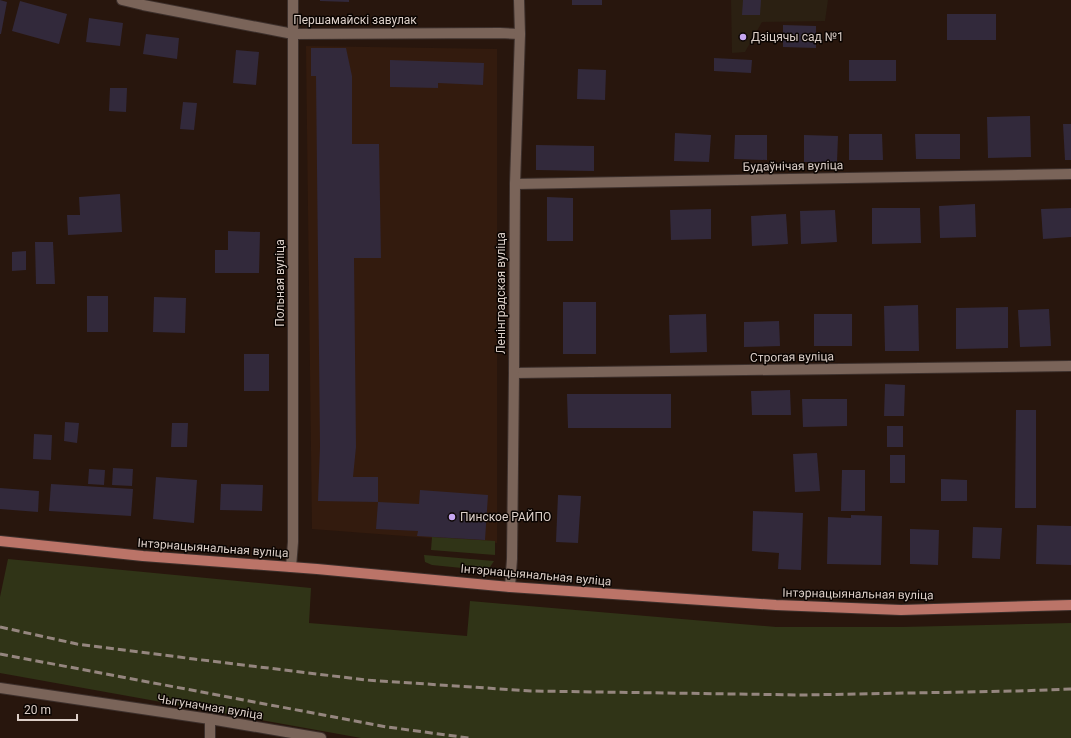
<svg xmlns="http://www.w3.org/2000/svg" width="1071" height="738" font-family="Roboto,sans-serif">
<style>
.built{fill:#331b0e}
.education{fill:#2b2012}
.green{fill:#303417}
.building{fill:#32293b}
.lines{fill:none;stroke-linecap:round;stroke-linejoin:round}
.minor-casing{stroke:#3d302c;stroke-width:12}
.major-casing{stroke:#3d302c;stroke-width:12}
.minor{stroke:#7a6459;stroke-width:10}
.major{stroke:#bb7468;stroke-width:10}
.rail{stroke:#95867f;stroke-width:3;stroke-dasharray:8 4;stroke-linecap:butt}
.poi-dot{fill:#c6a6f0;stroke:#0b0502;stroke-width:1.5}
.labels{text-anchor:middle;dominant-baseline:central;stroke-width:3;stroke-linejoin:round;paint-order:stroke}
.street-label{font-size:12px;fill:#dccfc8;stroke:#0b0502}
.poi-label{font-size:12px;fill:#dccfc8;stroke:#0b0502;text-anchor:start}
</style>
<rect width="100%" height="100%" fill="#28160d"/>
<!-- built -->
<path class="built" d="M306 46 497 49V543L312 529Z"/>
<!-- education -->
<path class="education" d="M731 0H828L825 21 762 22 745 52 732 53Z"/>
<!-- green -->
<g class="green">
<path d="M432 537 495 541V555L431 550Z"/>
<path d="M424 555 494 561 490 567 487 568 472 569 432 565 425 562Z"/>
<path d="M8 559 311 588 309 623 467 636 470 601 776 627H902L1071 623V738H361L0 673V597Z"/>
</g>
<!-- building -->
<g class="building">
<path d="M0 0 7 2 1 34H0Z"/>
<path d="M320 0H349V2L320 1Z"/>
<rect x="572" y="0" width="30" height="5"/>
<path d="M743 0H761L760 15H742Z"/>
<path d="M20 1 67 14 59 44 12 31Z"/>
<rect x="947" y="14" width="49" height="26"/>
<path d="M89 18 123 23 120 46 86 42Z"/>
<path d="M783 25 816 26V48L783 47Z"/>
<path d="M146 34 179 38 177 59 143 54Z"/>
<path d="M311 48H346L352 76V144H379L381 258H354L356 447 353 477H378V502L419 504 420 490 488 495 485 540 417 536 418 531 376 529 378 502 318 501 320 447 316 76H311Z"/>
<path d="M236 50 259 52 256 85 233 83Z"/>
<path d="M714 58 752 60 751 73 714 71Z"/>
<path d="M390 60 484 63 483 85 438 83V88L390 87Z"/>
<rect x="849" y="60" width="47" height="21"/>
<path d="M578 69 606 70 605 100 577 99Z"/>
<path d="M110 88H127L126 112 109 111Z"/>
<path d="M183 102 197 103 194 130 180 129Z"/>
<path d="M1030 116 1031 157 988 158 987 117Z"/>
<path d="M1063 124H1071V160H1065Z"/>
<path d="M675 133 711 135 709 162 674 161Z"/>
<path d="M849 134H882L883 160H849Z"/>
<path d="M915 134H960V159H916Z"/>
<path d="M735 135H767V160L734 159Z"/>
<path d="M804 135 838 136 837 162H804Z"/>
<path d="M536 145 594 146V171L536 170Z"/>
<path d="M120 194 122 232 68 235 67 215H80L79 197Z"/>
<path d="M547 197 573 198V241H547Z"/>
<path d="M975 204 976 237 940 238 939 206Z"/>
<path d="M872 208H920L921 243 872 244Z"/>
<path d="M1071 208V237L1043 239 1041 209Z"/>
<path d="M711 209V239L671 240 670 210Z"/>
<path d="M835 210 837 242 801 244 800 211Z"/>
<path d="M786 214 788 244 752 246 751 216Z"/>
<path d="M228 231 260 232 259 273H215V250H228Z"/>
<path d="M35 242H53L55 284H36Z"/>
<path d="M26 251V270L12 271V252Z"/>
<rect x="87" y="296" width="21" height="36"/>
<path d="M154 297 186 298 185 333 153 332Z"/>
<rect x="563" y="302" width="33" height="52"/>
<path d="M918 305 919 351H885L884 306Z"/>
<path d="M1008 307V348L956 349V308Z"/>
<path d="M1049 309 1051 346 1020 347 1018 310Z"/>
<path d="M706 314 707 352 670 353 669 315Z"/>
<rect x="814" y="314" width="38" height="32"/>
<path d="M779 321 780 346 744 347V322Z"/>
<rect x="244" y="354" width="25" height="37"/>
<path d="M885 384 905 385 904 416H884Z"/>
<path d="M790 390 791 415H752L751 391Z"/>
<path d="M567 394H671V428H568Z"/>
<path d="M802 399H847V426L803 427Z"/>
<path d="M1016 410H1036V508H1015Z"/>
<path d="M65 422 79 423 77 443 64 441Z"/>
<path d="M172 423H188L187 447H171Z"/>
<rect x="887" y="426" width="16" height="21"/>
<path d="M34 434 52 435 51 460 33 459Z"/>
<path d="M817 453 820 491 795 492 793 454Z"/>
<rect x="890" y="455" width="15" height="28"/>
<path d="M113 468 133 469 132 486 112 485Z"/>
<path d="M89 469 105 470 104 485 88 484Z"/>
<path d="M842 470H865V511H841Z"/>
<path d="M156 477 197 480 194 523 153 519Z"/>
<path d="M941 479 967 480V501H941Z"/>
<path d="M51 484 133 489 131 516 49 511Z"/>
<path d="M221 484 263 485 262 511 220 510Z"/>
<path d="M0 488 39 491 38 512 0 509Z"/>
<path d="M558 495 581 496 578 543 556 542Z"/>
<path d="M753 511 803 513 801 570 778 569 779 553 752 551Z"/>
<path d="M851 515 882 516 881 565 827 564 828 517 851 518Z"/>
<path d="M1037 525 1071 526V565L1036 564Z"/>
<path d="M973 527 1002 528 1000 559 972 558Z"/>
<path d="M910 529 939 530 938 565 910 564Z"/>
</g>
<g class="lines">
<!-- minor casing -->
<g class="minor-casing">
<g id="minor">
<path d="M122 0 143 5 293 34 500 33 520 34"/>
<path d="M515 184 1071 174"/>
<path d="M514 373 1071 366"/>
<path d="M291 567 293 542V0"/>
<path d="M510 587 512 559 514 373 515 184 520 34 519 0"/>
<path d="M0 688 210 719 321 738"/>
<path d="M210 738V719"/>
</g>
</g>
<!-- major casing -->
<g class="major-casing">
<path id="major" d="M0 541 143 556 317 569 510 587 776 605 901 610 1071 605"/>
</g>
<!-- minor -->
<use href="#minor" class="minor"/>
<!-- major -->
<use href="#major" class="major"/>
<!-- rail -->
<g class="rail">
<path d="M0 627 77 644 194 659 366 680 531 691 802 695 1018 691 1071 689"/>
<path d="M0 654 387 727 469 738"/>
</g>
</g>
<!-- markers -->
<g class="poi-dot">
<circle cx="743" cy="37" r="4"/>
<circle cx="452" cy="517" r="4"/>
</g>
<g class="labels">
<!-- street labels -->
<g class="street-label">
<text x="355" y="20">Першамайскі завулак</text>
<text transform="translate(793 166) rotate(-1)">Будаўнічая вуліца</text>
<text transform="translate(280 283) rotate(-90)">Польная вуліца</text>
<text transform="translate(501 293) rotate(-90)">Ленінградская вуліца</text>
<text transform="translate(792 357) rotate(-1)">Строгая вуліца</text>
<text transform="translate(213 548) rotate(4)">Інтэрнацыянальная вуліца</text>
<text transform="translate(536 575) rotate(5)">Інтэрнацыянальная вуліца</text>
<text transform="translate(858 594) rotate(1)">Інтэрнацыянальная вуліца</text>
<text transform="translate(210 707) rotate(9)">Чыгуначная вуліца</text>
</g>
<!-- poi labels -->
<g class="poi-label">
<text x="751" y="37">Дзіцячы сад №1</text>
<text x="460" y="517">Пинское РАЙПО</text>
</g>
</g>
<!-- scale -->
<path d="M18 714v6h59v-6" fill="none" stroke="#dccfc8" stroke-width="2"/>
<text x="24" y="714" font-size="12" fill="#dccfc8" stroke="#0b0502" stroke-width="3" paint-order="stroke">20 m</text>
</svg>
